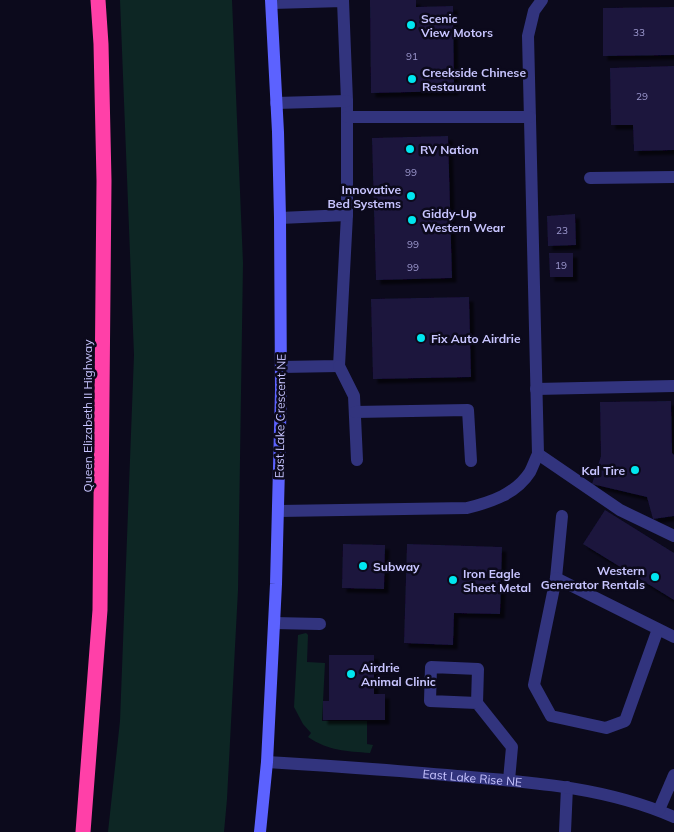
<svg xmlns="http://www.w3.org/2000/svg" width="674" height="832" font-family="Mulish,sans-serif">
<style>
.green{fill:#0d2624}
.building{fill:#1b153e;filter:url(#shadow)}
.lines{fill:none;stroke-linecap:round;stroke-linejoin:round}
.lane{stroke:#32347e;stroke-width:12}
.street{stroke:#32347e;stroke-width:12}
.secondary{stroke:#5c62ff;stroke-width:12}
.highway{stroke:#ff40a8;stroke-width:15}
.poi-dot{fill:#00e7f0;stroke:#0c0a1c;stroke-width:2}
.labels{text-anchor:middle;dominant-baseline:central;stroke-width:5;stroke-linejoin:round;paint-order:stroke}
.number-label{font-size:10px;fill:#9d99cf}
.poi-label{font-size:12px;font-weight:bold;fill:#c8c5ff;stroke:#0c0a1c;text-anchor:start}
.street-label{font-size:12px;fill:#c8c5ff;stroke:#0c0a1c}
</style>
<defs>
<filter id="shadow"><feDropShadow dx="4.5" dy="4.5" stdDeviation="1" flood-color="#0009"/></filter>
</defs>
<rect width="100%" height="100%" fill="#0c0a1c"/>
<!-- green -->
<g class="green">
<path d="M120 0H232L243 263 238 590 227 799 224 832H108L120 721 134 355Z"/>
<path d="M306 633 308 635 307 662 325 663 322 721H367V744L373 745 370 753C346 751 329 751 308 737L311 733 303 724 294 707 298 635Z"/>
</g>
<!-- building -->
<g class="building">
<path d="M370 0H416V7L453 6 454 91 371 93Z"/>
<path d="M674 7V55L603 56V8Z"/>
<path d="M674 66V150L634 151 633 125H611L610 68Z"/>
<path d="M448 136 452 278 376 280 372 138Z"/>
<path d="M575 214 576 245 548 246 547 216Z"/>
<path d="M549 253H573V277H550Z"/>
<path d="M469 297 471 377 373 379 371 299Z"/>
<path d="M671 401 672 453 674 455V516L653 519 647 497 592 484 601 456 600 402Z"/>
<path d="M605 510 674 553V600L583 544Z"/>
<path d="M343 544 385 545 384 589 342 588Z"/>
<path d="M407 544 502 547 500 614 454 613 453 645 404 643Z"/>
<path d="M329 655H374V694H385V720H323V701H329Z"/>
</g>
<g class="lines">
<!-- lane -->
<g class="lane">
<path d="M272 3 343 1 347 101V215L339 366 281 367"/>
<path d="M276 103 347 101"/>
<path d="M590 178 674 177"/>
<path d="M280 218 347 215"/>
<path d="M339 366 354 396 357 460"/>
<path d="M536 389 674 386"/>
<path d="M355 412 468 410 471 461"/>
<path d="M538 454 620 510 674 536"/>
<path d="M279 511 467 508C491 502 516 494 530 472 533 466 535 460 538 454L528 36 534 11 542 0"/>
<path d="M556 578 562 516"/>
<path d="M274 623 320 624"/>
<path d="M658 629 625 721 606 728 551 716 534 685 556 578 674 637"/>
<path d="M477 703 430 701 431 667 478 669 477 703 512 747 509 780"/>
<path d="M565 832 567 787"/>
</g>
<!-- street -->
<g class="street">
<path d="M347 117H530"/>
<path id="s1" d="M267 762C331 766 394 770 457 776 530 782 606 787 674 817"/>
<path d="M659 810 674 775"/>
</g>
<!-- secondary -->
<path class="secondary" d="M260 832 267 762 276 584 281 390 280 218 278 132 271 0"/>
<!-- highway -->
<path class="highway" d="M83 832 100 610 104 181 101 44 98 0"/>
</g>
<!-- markers -->
<g class="poi-dot">
<circle cx="411" cy="25" r="5"/>
<circle cx="412" cy="79" r="5"/>
<circle cx="410" cy="149" r="5"/>
<circle cx="411" cy="196" r="5"/>
<circle cx="412" cy="220" r="5"/>
<circle cx="421" cy="338" r="5"/>
<circle cx="635" cy="470" r="5"/>
<circle cx="363" cy="566" r="5"/>
<circle cx="655" cy="577" r="5"/>
<circle cx="453" cy="580" r="5"/>
<circle cx="351" cy="674" r="5"/>
</g>
<g class="labels">
<!-- number labels -->
<g class="number-label">
<text x="639" y="32">33</text>
<text x="412" y="56">91</text>
<text x="642" y="96">29</text>
<text x="411" y="172">99</text>
<text x="562" y="230">23</text>
<text x="413" y="244">99</text>
<text x="561" y="265">19</text>
<text x="413" y="267">99</text>
</g>
<!-- poi labels -->
<g class="poi-label">
<text x="421" y="18">Scenic<tspan x="421" dy="14">View Motors</tspan></text>
<text x="422" y="72">Creekside Chinese<tspan x="422" dy="14">Restaurant</tspan></text>
<text x="420" y="149">RV Nation</text>
<text x="401" y="189" text-anchor="end">Innovative<tspan x="401" dy="14">Bed Systems</tspan></text>
<text x="422" y="213">Giddy-Up<tspan x="422" dy="14">Western Wear</tspan></text>
<text x="431" y="338">Fix Auto Airdrie</text>
<text x="625" y="470" text-anchor="end">Kal Tire</text>
<text x="373" y="566">Subway</text>
<text x="645" y="570" text-anchor="end">Western<tspan x="645" dy="14">Generator Rentals</tspan></text>
<text x="463" y="573">Iron Eagle<tspan x="463" dy="14">Sheet Metal</tspan></text>
<text x="361" y="667">Airdrie<tspan x="361" dy="14">Animal Clinic</tspan></text>
</g>
<!-- street labels -->
<g class="street-label">
<text transform="translate(87 416) rotate(-90)">Queen Elizabeth II Highway</text>
<text transform="translate(280 416) rotate(-89)">East Lake Crescent NE</text>
<text stroke="none"><textPath href="#s1" startOffset="206">East Lake Rise NE</textPath></text>
</g>
</g>
</svg>
